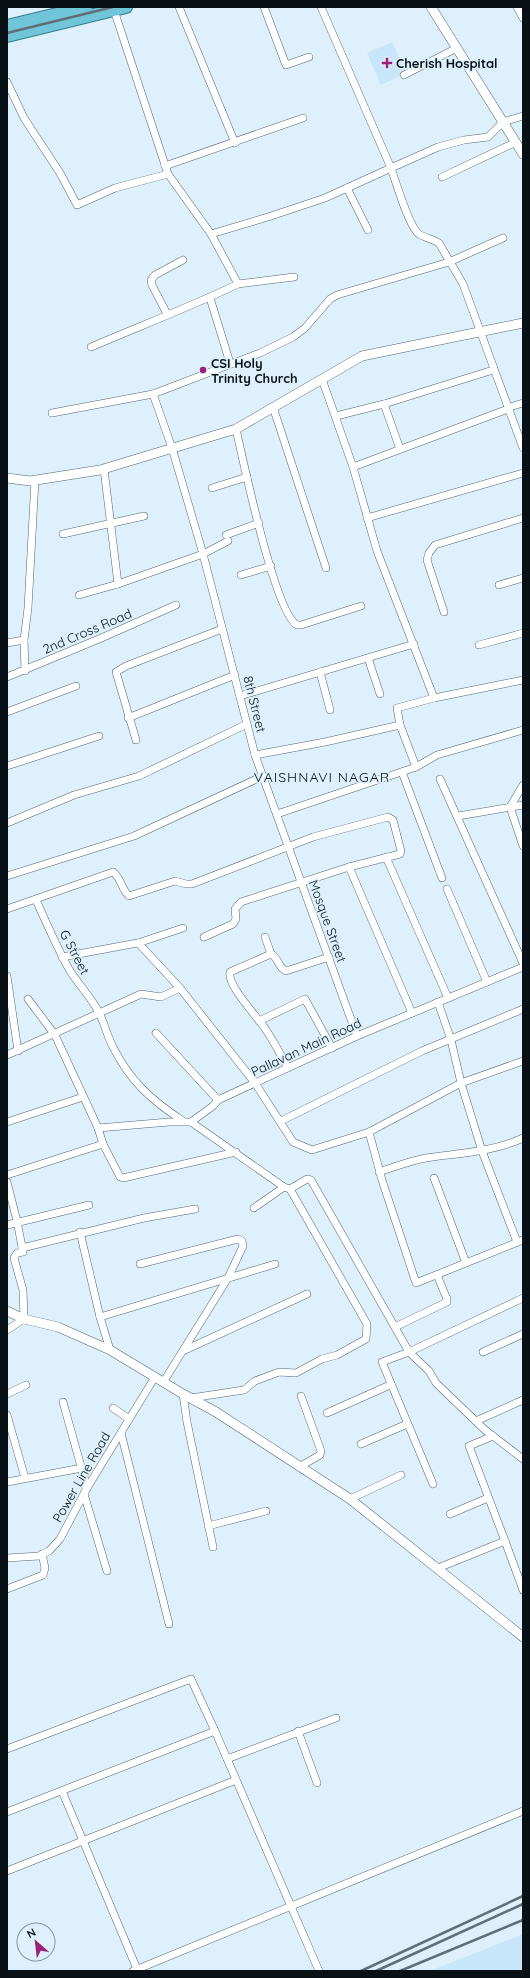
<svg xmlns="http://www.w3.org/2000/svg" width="530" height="1978" font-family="Quicksand,sans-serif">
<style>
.built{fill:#c7e6fa}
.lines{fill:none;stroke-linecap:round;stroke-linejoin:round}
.minor-casing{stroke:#526673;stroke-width:8}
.tertiary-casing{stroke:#526673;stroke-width:10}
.trunk-casing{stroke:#357e8e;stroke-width:14}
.minor{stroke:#fff;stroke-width:7}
.tertiary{stroke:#fff;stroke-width:9}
.trunk{stroke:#70c6d8;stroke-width:12}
.rail{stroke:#616e76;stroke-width:2.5}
.poi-dot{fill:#9c2077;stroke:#ddf0fc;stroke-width:1.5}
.labels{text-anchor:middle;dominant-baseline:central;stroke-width:3.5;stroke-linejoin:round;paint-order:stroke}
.poi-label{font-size:13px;font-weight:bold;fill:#091116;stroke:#ddf0fc;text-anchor:start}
.street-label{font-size:13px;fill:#091116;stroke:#ddf0fc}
.neighbourhood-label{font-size:14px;letter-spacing:1px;fill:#091116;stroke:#ddf0fc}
</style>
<rect width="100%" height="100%" fill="#ddf0fc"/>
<!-- built -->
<g class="built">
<path d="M392 42 406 73 381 85 367 53Z"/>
<path d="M523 1934V1971H430Z"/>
</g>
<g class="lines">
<!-- minor casing -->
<g class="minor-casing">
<g id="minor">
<path d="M179 7 235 143"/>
<path d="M264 7 286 65 309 57"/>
<path d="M517 7 523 18"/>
<path d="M114 10 168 174 211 234 268 217 325 198 391 168 321 7"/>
<path d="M404 75 457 48"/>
<path d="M7 82 24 118 60 173 77 205 115 188 168 174"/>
<path d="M523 116 503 122 488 137 464 140 438 147 391 168C396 182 409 227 419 234 425 238 433 239 439 243L463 284 523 448"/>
<path d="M165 166 303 118"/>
<path d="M442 177 516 142"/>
<path d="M347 188 368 230"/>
<path d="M238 284 294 277"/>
<path d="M210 298 230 363"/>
<path d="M167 314 152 285 151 280 155 275 183 260"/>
<path d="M91 347C140 326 190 307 238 284L211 234"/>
<path d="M322 379 353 467"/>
<path d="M153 394 172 448 203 554 255 755 357 1036"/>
<path d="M384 404 400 449"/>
<path d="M513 406 523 403"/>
<path d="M273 407 326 568"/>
<path d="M508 409 353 467 377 551 434 698 523 680"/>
<path d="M52 413 153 394 260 353 293 337 305 328 330 299 337 295 449 262 503 238"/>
<path d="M336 416 384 404 493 370"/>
<path d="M236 429C243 460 275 613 297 625H301L361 606"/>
<path d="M104 469 118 584 203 554 228 541"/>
<path d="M212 488 247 477"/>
<path d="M367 518 523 473"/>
<path d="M63 534 144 516"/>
<path d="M226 535 259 523"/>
<path d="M241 575 271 566"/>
<path d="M499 585 523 578"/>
<path d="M79 595 118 584"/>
<path d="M444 612 427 560 429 553 435 545 523 518"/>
<path d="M7 643 24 640"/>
<path d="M479 645 523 633"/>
<path d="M368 658 380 694"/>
<path d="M25 671 24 640 28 608 35 480"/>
<path d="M320 672 330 710"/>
<path d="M7 677 99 639 176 605"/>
<path d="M240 696 414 644"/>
<path d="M7 712 76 686"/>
<path d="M128 718 235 675"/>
<path d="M136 740 116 672 126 666 222 629"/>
<path d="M255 755 325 742 400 725"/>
<path d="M7 766 99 736"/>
<path d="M416 767 400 725 397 708 434 698"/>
<path d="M402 772 442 878"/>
<path d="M440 779 523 963"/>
<path d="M523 785 510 807 523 846"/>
<path d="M277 814 416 767 437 755 523 730"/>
<path d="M458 816 523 805"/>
<path d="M7 823 74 795 139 776 247 724"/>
<path d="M386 857 448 998"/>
<path d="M349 867 412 1013"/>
<path d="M7 876 134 836 263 776"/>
<path d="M447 889 487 982"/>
<path d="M36 900C47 924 57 948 70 971 79 985 92 998 99 1013 105 1024 107 1036 113 1047 130 1081 151 1100 183 1121"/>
<path d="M7 909 113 872C122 879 121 889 129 896L175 881 186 884H192L313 837 388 817 393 820 401 851 400 854 349 867 241 902 235 909 236 919 233 924 204 937"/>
<path d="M265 937 271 954"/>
<path d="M138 943 183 928"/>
<path d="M62 957 132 944 138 943 141 946 180 988 255 1083 293 1142 312 1150 369 1132 461 1083 523 1061"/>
<path d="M7 976 18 1051"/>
<path d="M438 1002 451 1040 461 1083 482 1151 517 1242"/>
<path d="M259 1021 305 999 332 1048"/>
<path d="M156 1033 218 1100"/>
<path d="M7 1055 141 994 161 997 180 988"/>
<path d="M288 1068C281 1055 274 1042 266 1030 258 1017 227 986 230 972L271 954C279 958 278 968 286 971L329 957"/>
<path d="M281 1121 422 1051 523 1009"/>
<path d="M7 1122 83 1097"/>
<path d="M191 1122 284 1187 290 1189 307 1179 311 1180 409 1352 429 1371 436 1383 485 1430 523 1459"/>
<path d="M98 1128 169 1122H191L213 1106 218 1100 357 1036 523 967"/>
<path d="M369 1132 382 1180 416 1283 523 1240"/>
<path d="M103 1144 120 1177 123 1178 236 1152"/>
<path d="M379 1172C397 1166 414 1159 433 1157 463 1153 495 1151 523 1138"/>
<path d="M7 1175 103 1144 98 1128 55 1035 28 999"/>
<path d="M434 1178 466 1263"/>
<path d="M7 1182 17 1221 23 1252 17 1253 14 1258 23 1290 24 1319 7 1330"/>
<path d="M254 1208 284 1187"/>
<path d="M7 1225 89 1205"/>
<path d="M80 1232 100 1317 110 1350"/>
<path d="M22 1248 144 1218 195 1209"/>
<path d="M140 1264 238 1239 242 1241 243 1246 228 1278 164 1381"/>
<path d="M100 1317 275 1264"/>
<path d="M395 1327 447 1302V1299L437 1275"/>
<path d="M185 1350 307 1294"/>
<path d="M483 1352 523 1334"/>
<path d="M7 1394 26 1385"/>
<path d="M183 1394 187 1422 213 1547"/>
<path d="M191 1398 244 1390 255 1381 279 1372 296 1373 322 1359 337 1355 366 1339 367 1324 290 1189"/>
<path d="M63 1402 87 1488"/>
<path d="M113 1408 129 1419"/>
<path d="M327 1413 390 1385"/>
<path d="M7 1415 25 1478"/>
<path d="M476 1421 523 1400"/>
<path d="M121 1433 169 1624"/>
<path d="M361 1444 407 1424"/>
<path d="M299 1467 320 1455 321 1451 301 1396"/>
<path d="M7 1482 82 1468"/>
<path d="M433 1484 382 1362 409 1352 523 1298"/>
<path d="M84 1494 107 1571"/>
<path d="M350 1499 401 1475"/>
<path d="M450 1514 488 1498"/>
<path d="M208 1526 266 1511"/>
<path d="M505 1541 523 1590"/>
<path d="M7 1558 39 1556 49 1551 60 1539 87 1488 155 1377"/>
<path d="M438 1568 505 1541 469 1446 493 1436"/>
<path d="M7 1589 43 1575 45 1568 42 1554"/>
<path d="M298 1731 317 1783"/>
<path d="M7 1749 191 1679 215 1731 319 1971"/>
<path d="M227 1759 336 1718"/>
<path d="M62 1791 137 1969"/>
<path d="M7 1812 215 1731"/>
<path d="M7 1871 236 1780"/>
<path d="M133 1971 523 1811"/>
</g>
</g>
<!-- tertiary casing -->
<g class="tertiary-casing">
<g id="tertiary">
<path d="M431 7 523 154"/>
<path d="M7 478 30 481 100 470 236 429 362 356 523 323"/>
<path d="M7 1311 24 1319 58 1327 110 1350 183 1394 216 1412 350 1499 523 1637"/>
</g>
</g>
<!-- trunk casing -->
<g class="trunk-casing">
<g id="trunk">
<path d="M7 26 86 7"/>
<path d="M7 36 126 7"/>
</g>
</g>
<!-- minor -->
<use href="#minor" class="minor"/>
<!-- tertiary -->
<use href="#tertiary" class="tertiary"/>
<!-- trunk -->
<use href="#trunk" class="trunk"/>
<!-- rail -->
<g class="rail">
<path d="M7 33 113 7"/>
<path d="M361 1971 523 1896"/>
<path d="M376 1971 523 1904"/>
<path d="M400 1971 523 1920"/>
</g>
</g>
<!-- markers -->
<g class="poi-dot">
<path d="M385 57h4v4h4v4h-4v4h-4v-4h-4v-4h4z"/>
<circle cx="203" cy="370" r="4"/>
</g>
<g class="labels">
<!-- poi labels -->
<g class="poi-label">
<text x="396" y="63">Cherish Hospital</text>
<text x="211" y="363">CSI Holy<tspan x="211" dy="15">Trinity Church</tspan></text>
</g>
<!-- street labels -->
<g class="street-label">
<text transform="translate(87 631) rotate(-23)">2nd Cross Road</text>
<text transform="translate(255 704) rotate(76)">8th Street</text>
<text transform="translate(328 921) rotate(70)">Mosque Street</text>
<text transform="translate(75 952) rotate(62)">G Street</text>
<text transform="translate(306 1047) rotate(-25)">Pallavan Main Road</text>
<text transform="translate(81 1477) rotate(-60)">Power Line Road</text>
</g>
<!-- neighbourhood labels -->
<g class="neighbourhood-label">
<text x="322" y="777">VAISHNAVI NAGAR</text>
</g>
</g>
<!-- border -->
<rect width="530" height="1978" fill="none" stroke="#091116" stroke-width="16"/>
<!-- north arrow -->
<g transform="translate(36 1942) rotate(332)"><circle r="19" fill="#ddf0fc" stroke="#8897a0"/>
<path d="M0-3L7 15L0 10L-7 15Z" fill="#9c2077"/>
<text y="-6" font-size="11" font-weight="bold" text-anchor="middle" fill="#091116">N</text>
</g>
</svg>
